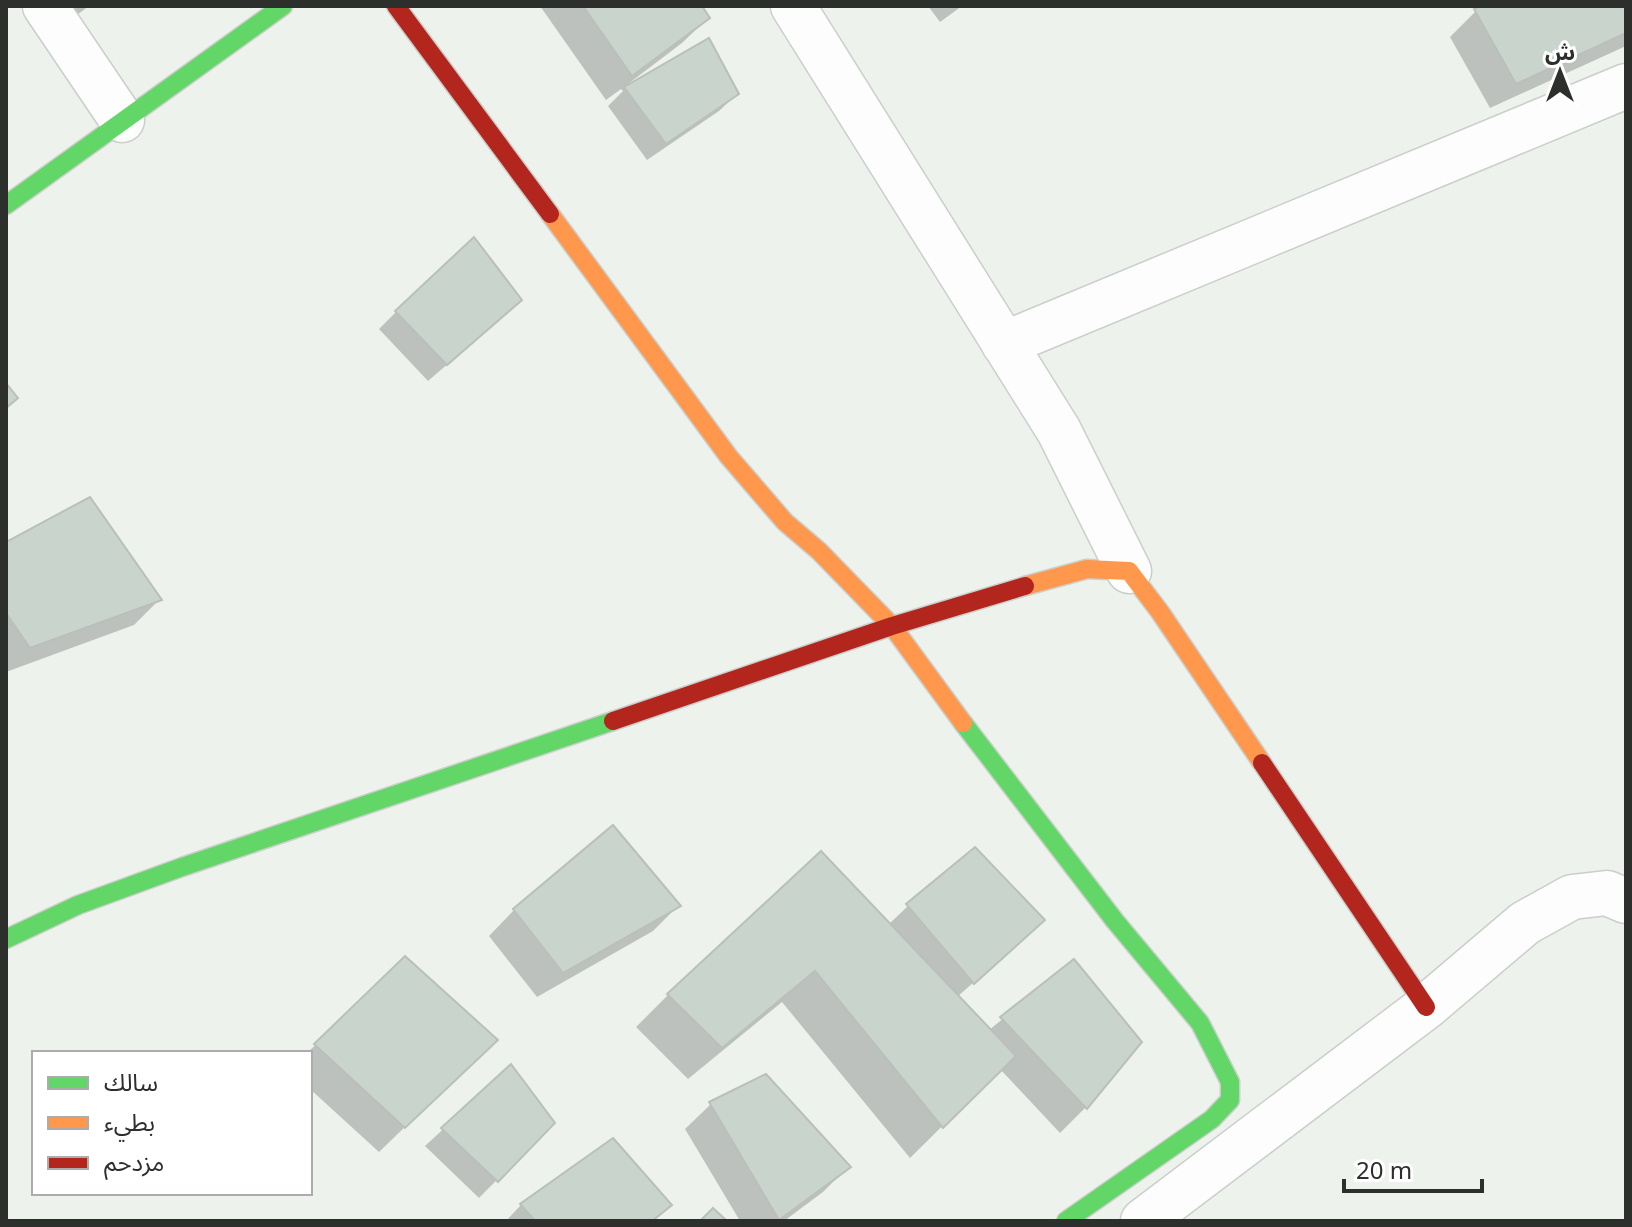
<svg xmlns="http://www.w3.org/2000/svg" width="1632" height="1227" font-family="'Noto Sans','Noto Sans Arabic',sans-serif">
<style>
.shadow{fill:#0003}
.building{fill:#c9d4cd;stroke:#bbbfbc;stroke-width:2}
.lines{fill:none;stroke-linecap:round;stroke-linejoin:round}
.street-casing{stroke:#cbcfcb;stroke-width:47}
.fast-casing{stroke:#cbcfcb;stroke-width:21}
.slow-casing{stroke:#cbcfcb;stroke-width:21}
.jam-casing{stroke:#cbcfcb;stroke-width:21}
.street{stroke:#fcfdfc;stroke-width:44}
.fast{stroke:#63d668;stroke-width:18}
.slow{stroke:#ff974d;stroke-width:18}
.jam{stroke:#b3261e;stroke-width:18}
</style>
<rect width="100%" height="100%" fill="#edf2ed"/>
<!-- shadow -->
<g class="shadow">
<path d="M50 6H89L63 25Z"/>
<path d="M540 6H700L708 18 682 43 628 84 629 86 737 94 719 111 647 160 608 106 623 91 621 89 606 100Z"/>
<path d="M928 6H962L940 22Z"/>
<path d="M1485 6H1626V46L1490 108 1450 37 1476 11Z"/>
<path d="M396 312 502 317 428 381 379 329Z"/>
<path d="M6 544 159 600 134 625 6 672Z"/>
<path d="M613 828 678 906 653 931 537 997 489 936 514 910Z"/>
<path d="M908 906 1025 937 957 997 989 1030 1074 962 1139 1042 1085 1108 1060 1133 1000 1069 910 1158 782 1002 688 1079 636 1027 668 995 888 925Z"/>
<path d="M405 959 469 1065 379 1152 310 1089V1053H307Z"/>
<path d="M510 1067 553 1123 479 1198 425 1146Z"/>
<path d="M711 1104 848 1167 823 1192 784 1221H740L685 1129Z"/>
<path d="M613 1141 669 1205 653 1221H506L521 1205Z"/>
</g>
<!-- building -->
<g class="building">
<path d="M583 6H702L710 18 632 76Z"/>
<path d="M1481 6H1626V33L1516 84 1474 9Z"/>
<path d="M709 38 739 94 666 144 624 87Z"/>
<path d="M474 237 522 300 447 365 395 311Z"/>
<path d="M6 383 18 398 6 408Z"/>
<path d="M90 497 162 600 30 648 6 613V542Z"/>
<path d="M613 825 681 906 563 973 513 909Z"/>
<path d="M975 847 1045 920 974 984 906 904Z"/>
<path d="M821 851 1016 1056 943 1128 815 971 722 1048 667 994Z"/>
<path d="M405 956 498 1040 405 1128 314 1044Z"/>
<path d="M1074 959 1142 1042 1087 1109 1000 1017Z"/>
<path d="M511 1064 555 1123 498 1182 441 1128Z"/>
<path d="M766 1074 851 1167 779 1220 709 1102Z"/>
<path d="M613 1138 672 1205 652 1221H535L520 1204Z"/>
<path d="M713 1208 727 1221H700Z"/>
</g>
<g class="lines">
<!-- street casing -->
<g class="street-casing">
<g id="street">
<path d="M45 6 122 120"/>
<path d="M793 6 1059 431 1129 571"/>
<path d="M1004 344 1626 86"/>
<path d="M1143 1221 1426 1007 1525 923 1572 897 1607 893 1626 901"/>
</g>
</g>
<!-- fast casing -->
<g class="fast-casing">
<g id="fast">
<path d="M6 205 283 6"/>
<path d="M963 723 1115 921 1200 1023 1230 1082V1100L1212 1119 1066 1221"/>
<path d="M6 939 78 905 182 867 613 721"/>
</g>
</g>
<!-- slow casing -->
<g class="slow-casing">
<g id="slow">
<path d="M550 214 729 457 785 522 819 551 892 626 963 723"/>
<path d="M1025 586 1087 569 1129 571 1160 612 1262 763"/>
</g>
</g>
<!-- jam casing -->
<g class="jam-casing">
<g id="jam">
<path d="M396 6 550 214"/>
<path d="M613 721 892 626 1025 586"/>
<path d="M1262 763 1426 1007"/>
</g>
</g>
<!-- street -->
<use href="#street" class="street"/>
<!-- fast -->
<use href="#fast" class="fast"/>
<!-- slow -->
<use href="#slow" class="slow"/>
<!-- jam -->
<use href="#jam" class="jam"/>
</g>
<!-- border -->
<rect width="1632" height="1227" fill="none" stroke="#2c2f2c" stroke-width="16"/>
<!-- legend -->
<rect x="32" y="1051" width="280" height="144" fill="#ffffff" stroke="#abacab" stroke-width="2"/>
<rect x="48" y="1077" width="40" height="12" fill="#63d668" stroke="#abacab" stroke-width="2"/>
<text x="104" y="1091" font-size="24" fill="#2c2f2c">سالك</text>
<rect x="48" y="1117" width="40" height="12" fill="#ff974d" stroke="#abacab" stroke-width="2"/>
<text x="104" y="1131" font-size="24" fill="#2c2f2c">بطيء</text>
<rect x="48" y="1157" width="40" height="12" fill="#b3261e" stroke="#abacab" stroke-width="2"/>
<text x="104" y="1171" font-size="24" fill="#2c2f2c">مزدحم</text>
<!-- north arrow -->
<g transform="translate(1560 72)" stroke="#ffffff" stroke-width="6" paint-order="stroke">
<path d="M0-6L14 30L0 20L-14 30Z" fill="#2c2f2c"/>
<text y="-12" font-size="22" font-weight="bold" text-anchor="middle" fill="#2c2f2c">ش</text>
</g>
<!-- scale -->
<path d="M1344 1179v12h138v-12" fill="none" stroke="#2c2f2c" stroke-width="4"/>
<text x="1356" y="1179" font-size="24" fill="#2c2f2c" stroke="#ffffff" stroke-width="6" paint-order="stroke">20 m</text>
</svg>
